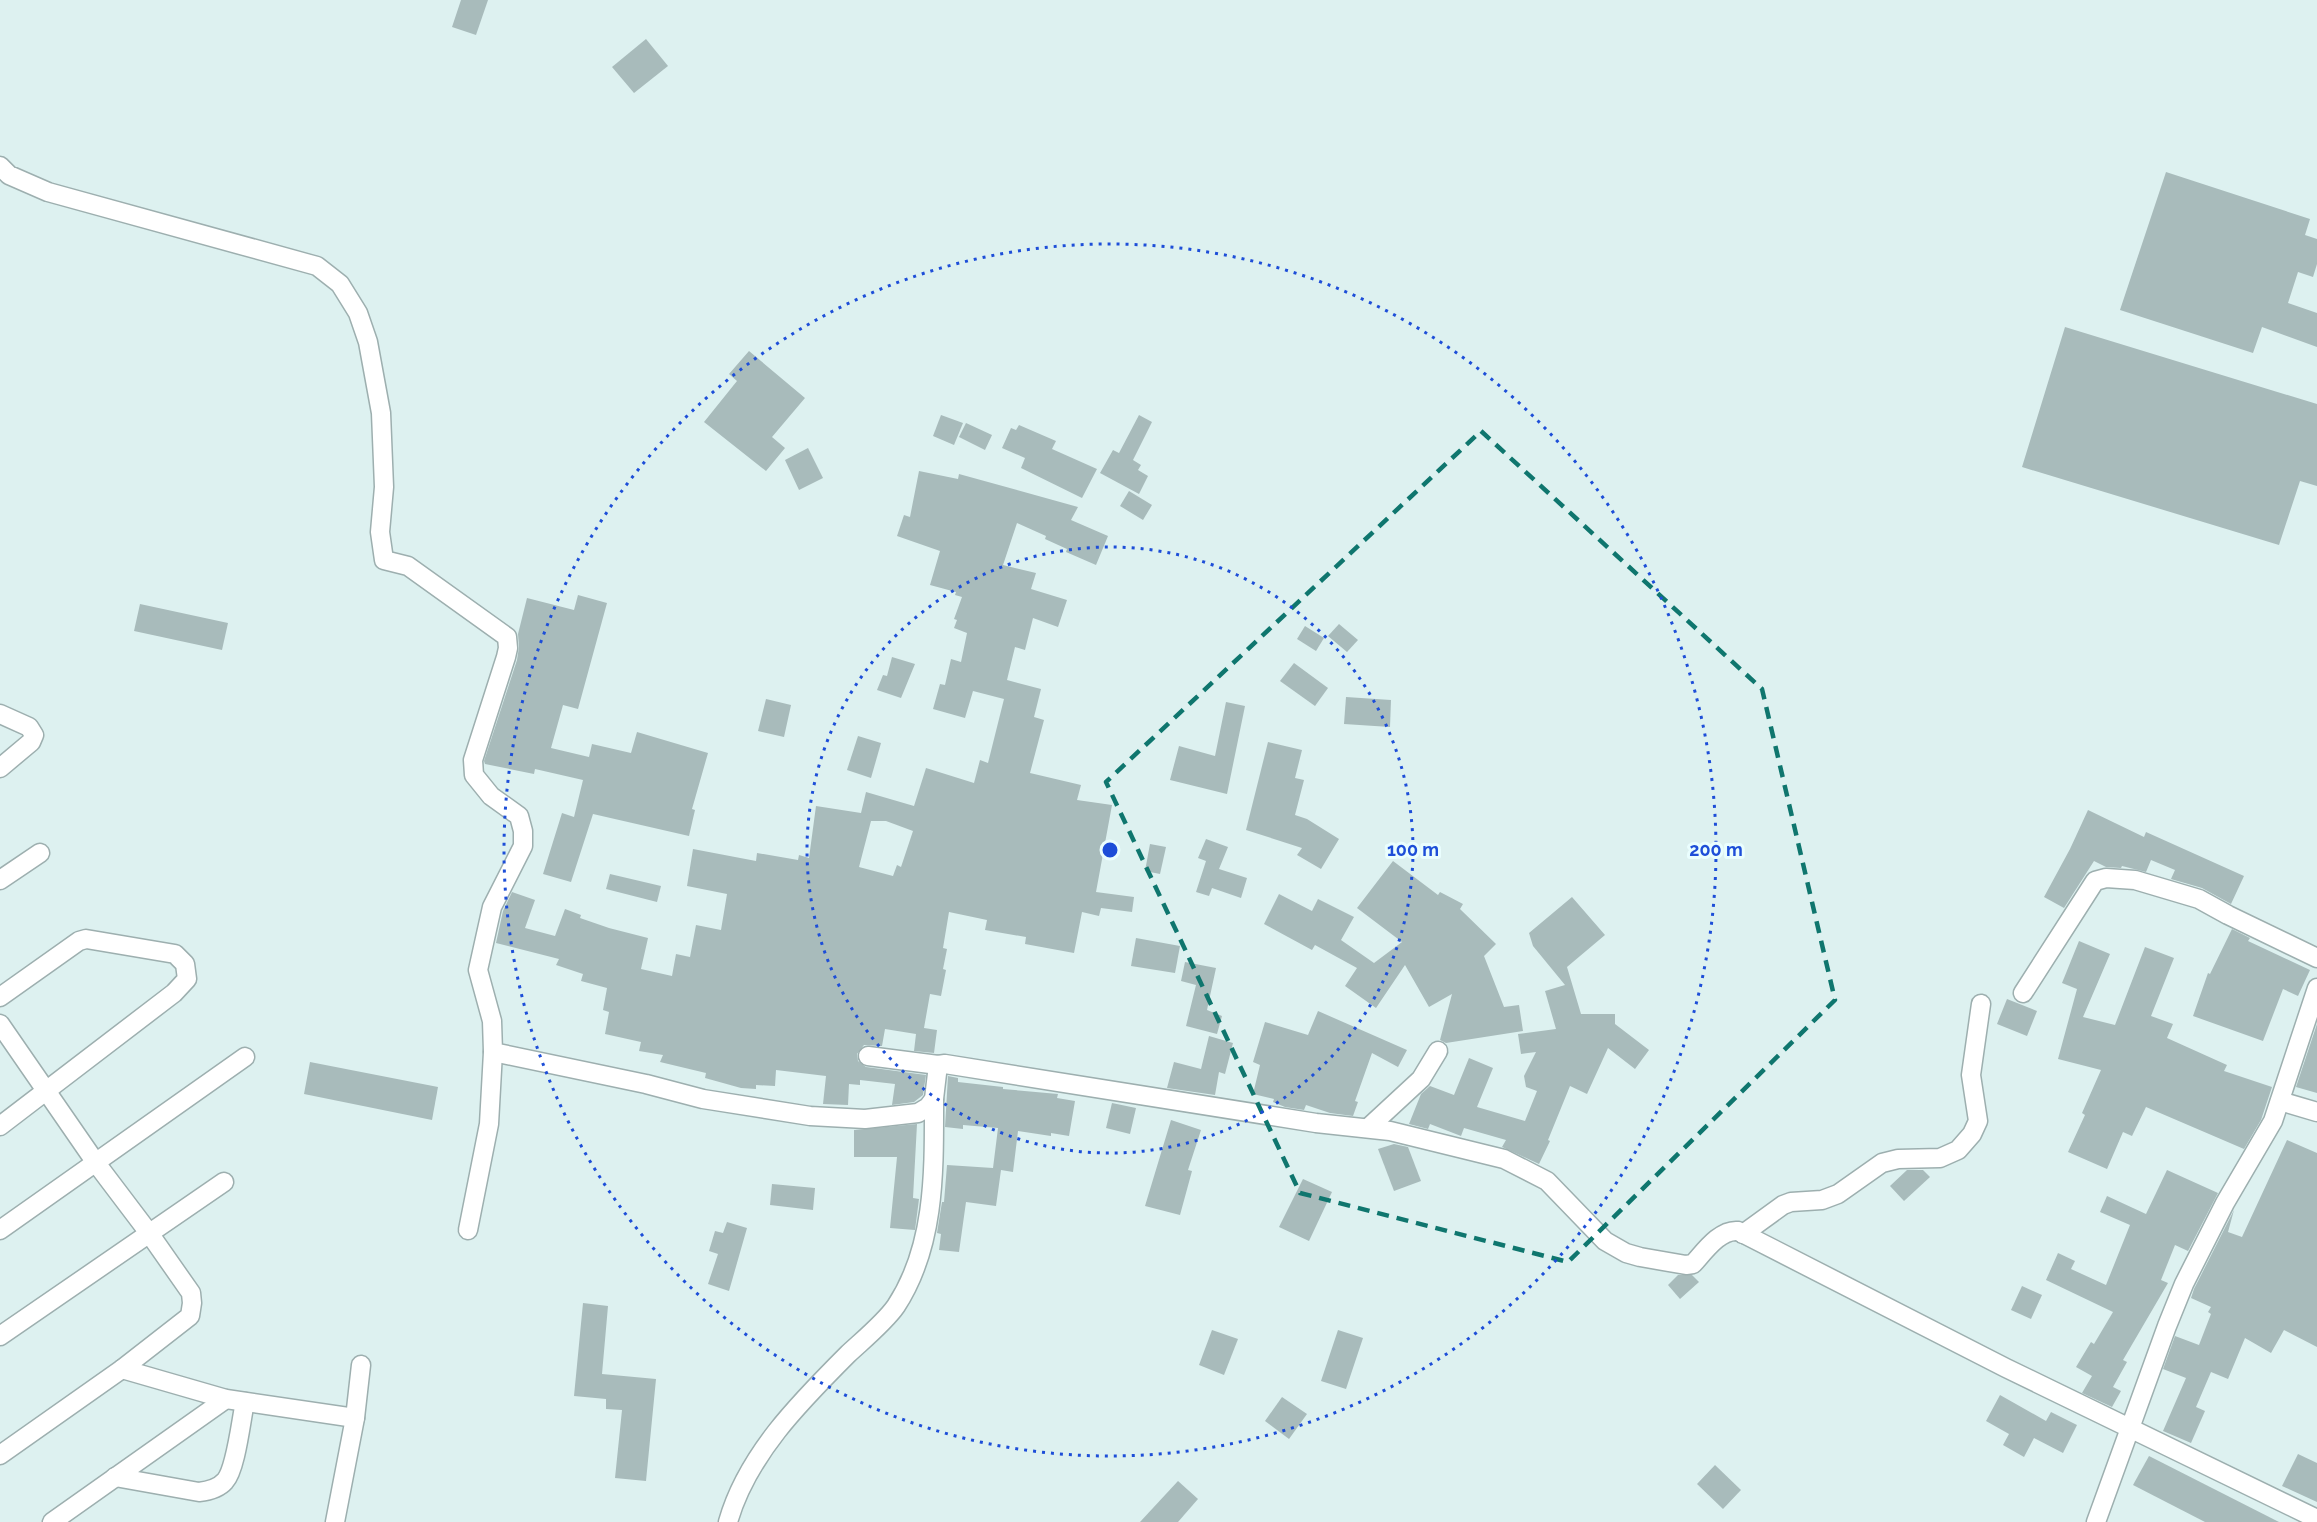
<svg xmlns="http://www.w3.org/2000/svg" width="2317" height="1522" font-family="Raleway,sans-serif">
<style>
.building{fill:#a8bbbb;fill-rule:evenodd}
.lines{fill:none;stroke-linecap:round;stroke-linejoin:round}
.minor-casing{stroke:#9dafaf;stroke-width:21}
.minor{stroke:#fff;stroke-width:18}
.marked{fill:none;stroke:#0f766e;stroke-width:4.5;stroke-dasharray:12 8;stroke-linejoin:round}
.ring{fill:none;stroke:#1d4ed8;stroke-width:3;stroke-dasharray:3 6}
.centre{fill:#1d4ed8;stroke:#eafefe;stroke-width:3}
.ring-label{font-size:18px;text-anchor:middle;font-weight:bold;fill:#1d4ed8;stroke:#eafefe;stroke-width:6;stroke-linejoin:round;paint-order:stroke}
</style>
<rect width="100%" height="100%" fill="#ddf1f0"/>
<!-- building -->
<g class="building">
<path d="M461 0H488L476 35 452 27Z"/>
<path d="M646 39 668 66 634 93 612 67Z"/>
<path d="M2166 172 2310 219 2305 235 2317 239V264L2313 277 2298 272 2288 303 2317 313V347L2262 327 2253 353 2120 310Z"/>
<path d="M2065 327 2317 404V486L2300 481 2279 545 2022 467Z"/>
<path d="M749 351 805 398 772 437 785 448 766 471 704 422 737 381 729 374Z"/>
<path d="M941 415 963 423 954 445 933 436Z"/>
<path d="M1139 415 1152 422 1133 460 1141 465 1138 470 1148 476 1139 494 1100 473 1113 450 1119 453Z"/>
<path d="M966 423 992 435 985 450 959 437Z"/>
<path d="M1019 425 1056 441 1052 449 1097 469 1082 498 1021 468 1025 458 1002 448 1011 428 1016 430Z"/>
<path d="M808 448 823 478 799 490 785 460Z"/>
<path d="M919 471 958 479 959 474 1078 507 1071 520 1108 536 1096 565 1066 552 1067 549 1045 539 1046 536 1017 523 1003 565 1036 573 1031 589 1067 600 1058 627 1033 618 1025 650 1015 647 1007 680 1041 689 1034 717 1044 720 1030 773 1081 785 1077 800 1112 805 1096 892 1134 897 1132 912 1101 908 1099 916 1082 912 1074 953 1025 944 1026 937 985 930 987 920 949 912 943 948 947 949 943 969 946 970 941 996 930 994 924 1028 937 1030 934 1053 914 1051 916 1034 885 1029 882 1046 864 1045 857 1054 858 1061 866 1067 926 1075 923 1095 914 1102 892 1105 895 1084 860 1080V1085L849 1084 848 1105 823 1104 826 1076 776 1070 775 1086 756 1085V1089L741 1088 705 1078 706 1073 660 1062 663 1055 639 1051 641 1042 605 1034 609 1012 603 1010 607 988 581 981 583 974 556 965 559 959 496 943 503 911 512 892 535 900 525 928 555 936 565 909 581 915 580 918 609 928 648 938 641 969 672 976 676 954 690 957 696 925 721 930 727 894 687 886 693 849 756 861 757 853 798 860 799 855 809 858 816 806 861 813 866 792 914 806 926 768 974 783 980 760 988 763 1004 699 973 691 965 718 933 709 940 684 945 685 951 659 961 662 967 633 954 628 957 620 954 619 962 597 955 595 956 592 930 585 940 551 897 536 904 515 910 517ZM871 821H886L913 831 901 867 897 865 893 876 859 867Z"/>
<path d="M1129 491 1152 505 1143 520 1120 506Z"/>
<path d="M578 595 607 603 578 709 563 705 551 748 589 757 592 744 631 753 637 732 708 753 692 809 695 810 689 836 593 814 571 882 543 874 562 813 574 817 583 780 535 769 534 774 485 764 484 761 517 660 519 647 518 634 527 598 574 610Z"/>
<path d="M140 604 228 623 222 650 134 631Z"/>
<path d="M1339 624 1358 640 1347 652 1328 636Z"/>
<path d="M1305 626 1324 638 1316 651 1297 639Z"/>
<path d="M892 657 915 664 901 698 877 690 883 675 887 676Z"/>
<path d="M1294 663 1328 688 1315 706 1280 681Z"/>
<path d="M1346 697 1391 700 1390 727 1344 724Z"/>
<path d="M766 699 791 705 784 737 758 731Z"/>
<path d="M1226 702 1245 706 1227 794 1170 780 1179 746 1215 756Z"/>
<path d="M858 736 881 743 871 778 847 770Z"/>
<path d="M1268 742 1302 750 1295 778 1304 780 1295 815 1307 819 1339 839 1321 869 1297 855 1302 848 1246 830Z"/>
<path d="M2088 810 2144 837 2146 832 2244 876 2231 904 2202 888 2171 879 2175 870 2151 860 2146 872 2122 866 2121 868 2106 867 2094 861 2064 908 2044 897 2070 849Z"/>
<path d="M1206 839 1228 847 1219 869 1247 878 1241 898 1212 888 1209 896 1196 892 1206 861 1198 858Z"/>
<path d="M1150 844 1166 847 1160 874 1145 871Z"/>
<path d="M1393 861 1438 895 1440 892 1463 904 1460 909 1496 944 1484 956 1504 1007 1519 1005 1523 1031 1446 1043 1440 1040 1452 994 1429 1007 1405 965 1376 1008 1345 986 1357 968 1315 945 1312 950 1264 924 1279 894 1312 911 1318 899 1354 917 1341 940 1374 963 1402 942 1357 908Z"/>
<path d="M610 874 661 886 657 902 606 889Z"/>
<path d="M1572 897 1605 935 1567 967 1581 1014H1615V1024L1649 1050 1635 1069 1608 1048 1587 1094 1570 1086 1548 1140 1550 1141 1539 1164 1502 1147 1506 1140 1464 1128 1461 1136 1430 1124 1428 1129 1409 1124 1421 1094 1430 1086 1454 1095 1469 1058 1493 1068 1477 1107 1525 1121 1537 1091 1526 1087 1524 1076 1536 1052 1521 1054 1518 1034 1556 1029 1545 991 1565 985 1533 946 1529 933Z"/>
<path d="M2232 929 2250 938 2248 941 2310 970 2298 996 2283 989 2263 1041 2193 1016 2208 973 2210 974Z"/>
<path d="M1136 938 1180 946 1175 973 1131 966Z"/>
<path d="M2079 941 2110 954 2083 1017 2115 1025 2145 947 2174 958 2151 1016 2173 1024 2167 1038 2227 1065 2224 1071 2272 1087 2261 1120 2244 1149 2146 1107 2132 1136 2123 1132 2107 1169 2068 1152 2085 1115 2082 1113 2101 1070 2058 1059 2077 989 2062 983Z"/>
<path d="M1185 962 1216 968 1207 1010 1222 1016 1217 1034 1186 1026 1196 985 1181 981Z"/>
<path d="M2007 999 2037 1011 2027 1036 1997 1024Z"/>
<path d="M1318 1011 1407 1050 1398 1067 1372 1053 1355 1101 1358 1102 1353 1116 1330 1113 1306 1105 1304 1110 1285 1107 1273 1102 1274 1099 1253 1094 1260 1065 1253 1062 1265 1022 1308 1035Z"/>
<path d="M2317 1024V1093L2296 1087Z"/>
<path d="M1209 1036 1233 1043 1225 1074 1219 1072 1215 1095 1167 1088 1174 1062 1201 1069Z"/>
<path d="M310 1062 438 1087 432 1120 304 1094Z"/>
<path d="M948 1076 958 1078V1082L1003 1087V1089L1058 1094 1057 1098 1075 1101 1069 1136 1051 1133V1136L1018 1131 1013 1172 1001 1170 996 1206 966 1202 959 1252 939 1250 941 1234 937 1233 942 1202H944L947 1165 993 1168 998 1128 963 1125V1129L945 1127Z"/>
<path d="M1112 1103 1136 1108 1130 1134 1106 1128Z"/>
<path d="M1171 1120 1201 1130 1188 1170 1192 1171 1180 1215 1145 1206Z"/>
<path d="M917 1124 913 1198 919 1199 915 1230 890 1228 897 1157H854V1130Z"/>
<path d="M2287 1140 2317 1153V1347L2284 1330 2271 1353 2245 1338 2228 1379 2211 1372 2196 1407 2205 1411 2191 1443 2163 1431 2186 1378 2163 1369 2175 1336 2199 1345 2211 1314 2208 1312 2211 1307 2191 1298 2194 1289 2234 1210 2228 1232 2242 1237Z"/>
<path d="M1394 1144 1408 1147 1421 1181 1394 1191 1378 1149Z"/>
<path d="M1907 1170H1923L1930 1177 1904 1201 1890 1186Z"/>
<path d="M2167 1170 2218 1193 2188 1251 2175 1245 2161 1280 2168 1283 2123 1360 2127 1362 2113 1387 2121 1391 2112 1407 2082 1393 2092 1376 2076 1367 2091 1342 2094 1344 2113 1312 2046 1280 2058 1253 2075 1261 2071 1269 2106 1285 2130 1225 2100 1212 2107 1196 2146 1214Z"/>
<path d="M1303 1179 1332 1192 1309 1241 1279 1227Z"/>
<path d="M772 1184 815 1188 813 1210 770 1205Z"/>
<path d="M727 1222 747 1228 729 1291 708 1284 718 1254 709 1251 715 1231 723 1233Z"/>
<path d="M1678 1275H1692L1699 1282 1680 1299 1668 1285Z"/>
<path d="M2022 1286 2042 1295 2031 1319 2011 1310Z"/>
<path d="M583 1303 608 1306 602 1374 656 1379 646 1481 615 1478 622 1410 606 1409V1399L574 1396Z"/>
<path d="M1212 1330 1238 1339 1224 1375 1199 1365Z"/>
<path d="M1338 1330 1363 1338 1346 1389 1321 1381Z"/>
<path d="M2000 1395 2046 1421 2051 1412 2077 1425 2063 1453 2034 1438 2024 1457 2003 1445 2009 1434 1986 1421Z"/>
<path d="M1282 1397 1307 1414 1289 1439 1265 1421Z"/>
<path d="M2298 1454 2317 1463V1502L2282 1486Z"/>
<path d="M2149 1456 2279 1522H2205L2133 1485Z"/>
<path d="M1715 1465 1741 1490 1723 1509 1697 1484Z"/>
<path d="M1178 1481 1198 1499 1178 1522H1140Z"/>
</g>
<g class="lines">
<!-- minor casing -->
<g class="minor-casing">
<g id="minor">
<path d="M0 166 9 175 48 192 317 266 340 284 358 313 368 342 381 413 384 487 380 532 384 560 408 566 507 637 508 648 506 657 473 760 474 775 491 796 519 816 523 831V846L492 907 478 970 492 1021 493 1052 646 1084 703 1099 810 1116 865 1119 918 1113 928 1107 934 1099 938 1065 945 1064 1316 1123 1390 1131 1504 1159 1547 1181 1605 1241 1626 1253 1640 1257 1686 1265 1693 1264C1704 1252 1720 1229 1738 1231L2006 1368 2317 1519"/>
<path d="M0 714 29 727 34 735 31 742 0 768"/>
<path d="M0 880 40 853"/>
<path d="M2023 993 2095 881 2106 878 2135 880 2199 899 2228 915 2317 958"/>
<path d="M0 997 79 941 86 939 175 954 185 964 187 979 174 993 0 1126"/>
<path d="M0 1024 96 1163 149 1233 191 1293 192 1303 190 1316 122 1369 226 1399 355 1418"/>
<path d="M868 1056 938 1065"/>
<path d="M2280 1101 2317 1112"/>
<path d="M1368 1128 1421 1079 1438 1051"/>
<path d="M0 1230 245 1057"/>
<path d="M468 1230 489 1124 493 1052"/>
<path d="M1743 1234 1783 1205 1791 1202 1822 1200 1838 1194 1882 1163 1898 1159 1940 1158 1958 1150 1972 1134 1978 1121 1971 1075 1981 1004"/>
<path d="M0 1336 224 1182"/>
<path d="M0 1455 122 1369"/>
<path d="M115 1477 199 1492C208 1491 218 1489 225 1481 236 1469 241 1420 245 1402"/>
<path d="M52 1522 226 1399"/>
<path d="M335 1522 355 1418 361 1365"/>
<path d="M728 1522C747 1455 800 1402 848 1354 863 1340 885 1322 896 1306 936 1245 934 1169 934 1099"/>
<path d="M2096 1522 2167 1326 2184 1284 2225 1203 2273 1121 2317 988"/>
</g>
</g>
<!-- minor -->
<use href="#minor" class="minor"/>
</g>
<!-- marked area -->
<path class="marked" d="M1481 431 1762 689 1835 1000 1568 1262 1300 1193 1106 782Z"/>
<!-- distance rings -->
<g class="ring">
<circle cx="1110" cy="850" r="303"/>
<circle cx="1110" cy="850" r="606"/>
</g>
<circle cx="1110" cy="850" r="9" class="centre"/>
<g class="ring-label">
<text x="1413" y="856">100 m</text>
<text x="1716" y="856">200 m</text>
</g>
</svg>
